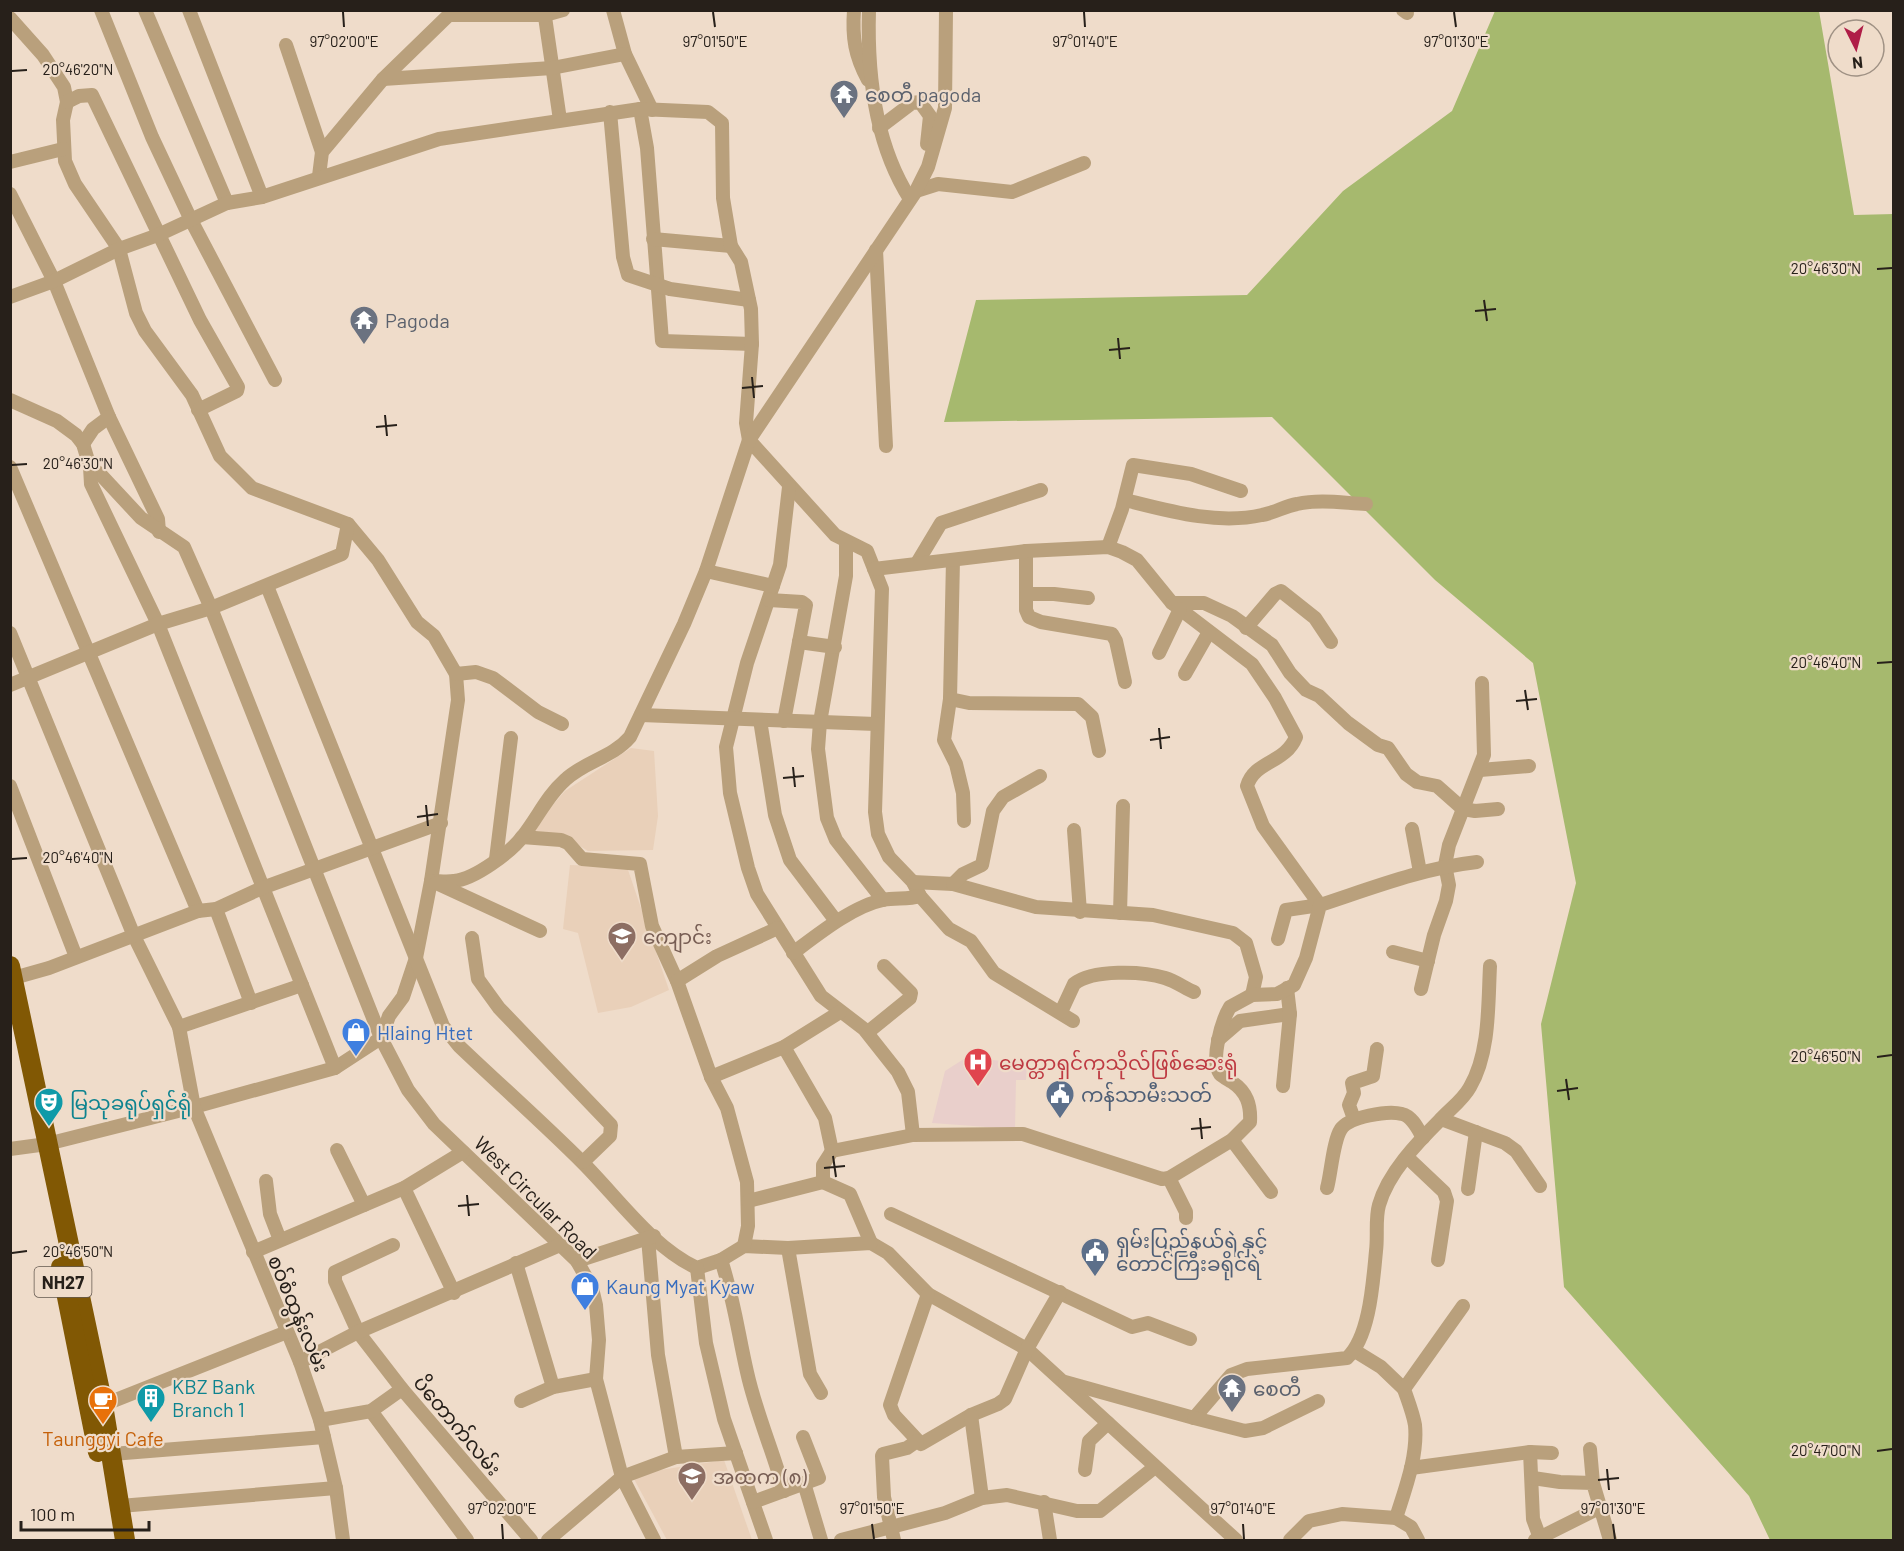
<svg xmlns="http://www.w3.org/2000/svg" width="1904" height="1551" font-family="Barlow,'Noto Sans Myanmar',sans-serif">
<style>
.built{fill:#e9d0b9}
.medical{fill:#e9cfcb}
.green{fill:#a6b96e}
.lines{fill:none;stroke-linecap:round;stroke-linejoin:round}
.minor{stroke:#b9a07c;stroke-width:14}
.highway{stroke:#815804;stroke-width:20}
.ticks{fill:none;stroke:#27201a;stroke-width:2}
.labels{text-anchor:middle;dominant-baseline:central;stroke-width:4.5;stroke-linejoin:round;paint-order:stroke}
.shield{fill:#efdcca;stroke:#63584f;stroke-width:1.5}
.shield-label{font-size:18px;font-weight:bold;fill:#27201a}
.worship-label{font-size:20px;fill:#5b616d;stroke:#efdcca;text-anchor:start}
.education-label{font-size:20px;fill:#785e54;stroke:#efdcca;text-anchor:start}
.shop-label{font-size:20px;fill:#366cbe;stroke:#efdcca;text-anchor:start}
.health-label{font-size:20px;fill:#be3a42;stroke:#efdcca;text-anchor:start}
.service-label{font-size:20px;fill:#4e5e75;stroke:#efdcca;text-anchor:start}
.culture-label{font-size:20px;fill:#0d838f;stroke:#efdcca;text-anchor:start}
.street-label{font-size:20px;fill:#27201a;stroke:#efdcca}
.food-label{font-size:20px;fill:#c56008;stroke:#efdcca}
.ticks-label{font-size:15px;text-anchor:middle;fill:#27201a;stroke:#efdcca;stroke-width:4.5;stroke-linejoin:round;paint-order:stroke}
</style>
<rect width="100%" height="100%" fill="#efdcca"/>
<!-- built -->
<g class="built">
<path d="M631 748 654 751 658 816 653 850 588 851 564 836 531 830 565 791Z"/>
<path d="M570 865 627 867 669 990 631 1007 598 1013 578 933 563 929Z"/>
<path d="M724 1460 752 1540H667L634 1479 660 1470Z"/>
</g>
<!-- medical -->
<path class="medical" d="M967 1057 1027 1064 1026 1080H1016L1015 1129 932 1123 945 1071Z"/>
<!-- green -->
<path class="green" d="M1495 11H1819L1854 215 1894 214 1893 1540H1770L1749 1496 1564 1287 1541 1024 1576 883 1533 663 1435 580 1272 417 944 422 976 300 1247 295 1343 191 1452 111Z"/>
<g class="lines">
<!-- minor -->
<g class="minor">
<path d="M101 10 152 137 191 220 275 380"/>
<path d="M145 10 227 203"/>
<path d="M189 10 262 197"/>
<path d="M544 10 560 120"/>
<path d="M613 10 625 54 652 110"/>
<path d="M854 10C852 38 855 56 868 80"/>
<path d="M869 10C867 75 875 144 910 199"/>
<path d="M1403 10 1407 13"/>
<path d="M450 15H545L563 10"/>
<path d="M10 18 43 55 64 87 67 102 63 120 65 161 75 184 119 249 136 313 145 331 192 395 220 456 252 488 348 524 378 560 417 622 434 636 456 674 458 700 431 881 416 958 403 997 389 1016 381 1038 335 1068 194 1107 47 1144 10 1149"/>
<path d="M286 45 322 152"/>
<path d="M383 79 552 68 625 54"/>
<path d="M67 102 79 96 92 95 200 320 238 387 237 391 198 410"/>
<path d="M640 109 647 148 662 341 752 344"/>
<path d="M610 112 623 257 628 275 670 289 749 300"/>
<path d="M879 128 912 103 920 102 930 116 927 144"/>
<path d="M10 162 63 149"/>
<path d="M319 176 322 152 383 79 454 10"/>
<path d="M916 191 938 184 1012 192 1084 163"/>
<path d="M10 194 54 281 109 417 158 519 159 532"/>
<path d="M653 239 731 246"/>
<path d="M876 250 886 446"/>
<path d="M10 297 54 281 119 249 158 235 227 203 262 197 439 139 640 109 708 112 722 123 723 198 731 246 741 262 751 309 752 344 746 423 749 440 835 535 867 551 882 589 875 812 878 834 889 857 913 882 920 896 949 929 971 941 994 973 1073 1021"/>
<path d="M10 400 57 421 76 435 83 444 90 467 101 475 141 518 184 547 211 608 381 1038 408 1090 434 1124 577 1261 592 1288 596 1305 599 1340 596 1379 622 1477 654 1540"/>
<path d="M83 444 93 429 109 417"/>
<path d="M10 467 198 911"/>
<path d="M90 467 91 484 158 624 335 1068"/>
<path d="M789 487 780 565 747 663 726 747 730 793 748 868 757 894 821 996 864 1029 898 1072 908 1092 913 1135"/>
<path d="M1125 500C1169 511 1217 525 1262 515 1274 513 1285 506 1297 504 1320 499 1343 503 1366 504"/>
<path d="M846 542V576L820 722 818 749 827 818 836 840 883 900"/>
<path d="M1108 547 1122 509 1133 465 1191 474 1241 491"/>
<path d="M1026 551V610L1029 617 1041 622 1112 634 1116 641 1125 682"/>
<path d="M953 560 950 699 969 703 1078 704 1092 717 1099 751"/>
<path d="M917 563 941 523 1041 490"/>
<path d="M874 569 1026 551 1108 547 1122 552 1137 560 1172 603 1252 664 1275 698 1296 737C1285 764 1255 760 1247 786L1263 826 1320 905 1286 910 1278 939"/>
<path d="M706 571 773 586"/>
<path d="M267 586 443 1026 459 1046C500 1085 543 1123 583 1163 618 1198 652 1247 697 1268L721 1260 744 1246 788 1248 871 1243 888 1253 928 1294 1027 1349 1236 1540"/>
<path d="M1027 594H1054L1088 598"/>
<path d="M769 600 802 602 806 605 784 721"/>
<path d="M1172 603H1204L1232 616 1272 645 1290 673 1306 690 1319 696 1348 723 1378 745 1388 748 1406 774 1417 782 1437 786 1463 809 1475 811 1498 809"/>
<path d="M1246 628 1275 594 1281 591 1315 618 1331 642"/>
<path d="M10 633 134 936 179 1027 194 1107 300 1362 320 1420 336 1488 343 1540"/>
<path d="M799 642 835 647"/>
<path d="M1159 653 1180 609"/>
<path d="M456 674 476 672 493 678 538 712 562 724"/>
<path d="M1185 674 1209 632"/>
<path d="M10 685 158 624 211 608 342 554 348 524"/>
<path d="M950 699 944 740 956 764 963 793 964 821"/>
<path d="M641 715 876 724"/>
<path d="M760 720 775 815 790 860 836 921"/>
<path d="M1480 770 1529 766"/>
<path d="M10 786 76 957"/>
<path d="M1412 829 1420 872"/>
<path d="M1074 830 1080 912"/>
<path d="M522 837 561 840 568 843 582 859 640 864 652 926 677 981 711 1077 727 1108 747 1182 748 1226 744 1246"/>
<path d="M496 859 511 738"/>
<path d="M431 881C439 881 447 882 454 881 475 879 511 852 523 836 538 817 547 796 565 780 585 761 612 758 630 737L684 624 706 571 749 440 916 191 928 167 945 108 946 10"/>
<path d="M913 882 953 884 1036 907 1153 915 1233 933 1246 943 1256 977 1252 995"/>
<path d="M436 883 540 931"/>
<path d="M953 884 963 874 982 865 993 811 1003 797 1040 776"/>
<path d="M216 909 251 1003"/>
<path d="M1120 913 1123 806"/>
<path d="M472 938 478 979 499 1008 611 1125 610 1136 583 1162"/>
<path d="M1393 952 1428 961"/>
<path d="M793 953C817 935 853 906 883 900 895 897 907 900 920 896"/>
<path d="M10 979 49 968 198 911 216 909 262 888 441 823"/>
<path d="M677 981 717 956 778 928"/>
<path d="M1421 989 1434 935 1446 901 1449 885 1445 865 1449 845 1484 755 1482 683"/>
<path d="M1061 1012 1074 984C1092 969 1143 971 1165 978 1175 981 1185 988 1194 992"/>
<path d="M179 1027 302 985"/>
<path d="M868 1032 910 998 911 993 884 966"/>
<path d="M1218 1040 1240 1021 1290 1014"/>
<path d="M784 1047 825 1118 832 1151"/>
<path d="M711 1077 784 1047 840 1012"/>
<path d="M1283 1086 1290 1014 1287 988"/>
<path d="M1354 1119 1349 1105 1354 1093 1352 1083 1373 1076 1377 1049"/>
<path d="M1441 1119 1505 1143 1516 1151 1540 1186"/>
<path d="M1232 1140 1271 1192"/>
<path d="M337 1150 364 1205"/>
<path d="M1407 1157 1444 1192 1447 1201 1438 1260"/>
<path d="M1169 1178 1186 1212V1218"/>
<path d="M266 1181 270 1214 280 1240"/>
<path d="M404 1188 454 1293"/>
<path d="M1327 1188C1331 1174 1333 1141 1341 1129 1349 1117 1388 1110 1402 1114 1412 1116 1418 1129 1423 1138"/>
<path d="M1468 1189 1476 1132"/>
<path d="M748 1201 823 1182"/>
<path d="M891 1214 1132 1327 1148 1323 1190 1339"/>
<path d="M648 1238 658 1355 676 1457"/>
<path d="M871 1243 850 1194 823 1182V1165L832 1151 913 1135 1023 1134 1162 1179 1169 1178 1232 1140 1250 1122C1251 1105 1247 1092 1232 1082 1229 1080 1223 1077 1220 1074 1210 1060 1222 1020 1230 1007L1252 995 1277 994 1294 985 1306 958 1320 905C1372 888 1423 868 1477 862"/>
<path d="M393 1245 335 1272V1281L358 1332 402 1389 531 1540"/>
<path d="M788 1248 810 1374 821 1393"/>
<path d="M253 1252 404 1188 463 1152"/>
<path d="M721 1260C734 1299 738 1333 747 1372 756 1413 773 1451 784 1491"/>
<path d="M577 1261 654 1236"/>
<path d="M516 1263 553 1387"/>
<path d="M697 1268 706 1343 724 1419 766 1540"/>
<path d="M928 1294 890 1405 894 1415 921 1444 971 1415 998 1404 1005 1399 1027 1349 1060 1292"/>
<path d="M1355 1351 1381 1367 1404 1389"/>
<path d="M300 1362 358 1332 560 1245"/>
<path d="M1065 1382 1194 1418 1231 1375 1247 1369 1347 1358C1370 1337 1373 1281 1376 1251 1378 1236 1375 1219 1379 1205 1388 1173 1417 1143 1440 1120 1450 1109 1463 1100 1470 1087 1490 1053 1488 1004 1490 966"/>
<path d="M521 1401 553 1387 596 1379"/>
<path d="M103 1405 287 1332"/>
<path d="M371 1411 467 1540"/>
<path d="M971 1415 982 1498"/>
<path d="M1194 1418 1245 1431 1263 1428 1318 1401"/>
<path d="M320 1420 371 1411 402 1389"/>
<path d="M1590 1449 1593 1483"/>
<path d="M1530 1452 1533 1519 1540 1538"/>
<path d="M112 1454 324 1437"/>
<path d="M1411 1468 1530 1452 1552 1453"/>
<path d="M1085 1470 1089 1441 1108 1423"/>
<path d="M1533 1478 1560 1482 1593 1483 1610 1540"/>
<path d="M804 1483 821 1540"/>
<path d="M753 1502 819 1478 803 1437"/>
<path d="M1044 1502 1050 1540"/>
<path d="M120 1506 336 1488"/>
<path d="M1396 1518C1405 1489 1418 1456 1415 1425 1413 1413 1408 1401 1404 1389L1463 1306"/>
<path d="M548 1540 622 1477 676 1457 736 1453"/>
<path d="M841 1540 945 1513 982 1498 1007 1495 1077 1511H1100L1155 1467"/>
<path d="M894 1540 884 1497 882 1456 883 1454 907 1448 917 1441"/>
<path d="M1290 1540 1309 1521 1342 1514 1396 1518 1411 1527 1418 1540"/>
<path d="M1535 1540 1601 1507"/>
</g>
<!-- highway -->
<g class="highway">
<path d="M10 966 103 1405 125 1540"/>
<path d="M61 1267 98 1452"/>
</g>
</g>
<!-- ticks -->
<path class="ticks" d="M343 12 344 27M713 12 715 27M1084 12 1085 27M1454 12 1456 27M12 71 27 70M1877 269 1892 268M1484 300 1487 321M1475 311 1496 309M1118 338 1120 359M1109 350 1130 348M752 377 754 398M742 388 763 386M385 415 387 436M376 427 397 425M12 465 27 464M1877 663 1892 662M1525 690 1528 710M1516 701 1537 699M1159 728 1161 749M1150 740 1170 737M793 767 795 787M783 778 804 776M426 805 428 826M417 817 438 814M12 859 27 858M1877 1057 1892 1055M1566 1079 1569 1100M1557 1091 1578 1088M1200 1118 1202 1139M1191 1129 1211 1127M833 1156 836 1177M824 1168 845 1166M467 1195 469 1216M458 1206 479 1204M12 1253 27 1251M1877 1451 1892 1449M1607 1469 1609 1490M1598 1480 1619 1478M502 1524 503 1539M872 1524 874 1539M1243 1524 1244 1539M1613 1524 1615 1539"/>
<!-- icons -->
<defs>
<g id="temple-pin" transform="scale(1.5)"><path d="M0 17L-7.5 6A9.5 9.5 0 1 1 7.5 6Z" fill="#6b7280" stroke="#efdcca"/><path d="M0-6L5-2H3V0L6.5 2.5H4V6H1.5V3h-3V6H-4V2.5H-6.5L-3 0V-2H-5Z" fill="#fff"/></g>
<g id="school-pin" transform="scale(1.5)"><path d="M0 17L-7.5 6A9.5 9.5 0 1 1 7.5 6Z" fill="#8d6e63" stroke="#efdcca"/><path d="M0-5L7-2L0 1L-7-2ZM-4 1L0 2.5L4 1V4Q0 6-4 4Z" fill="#fff"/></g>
<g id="shop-pin" transform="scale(1.5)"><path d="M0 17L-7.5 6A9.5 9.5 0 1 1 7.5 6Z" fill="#3f7fe0" stroke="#efdcca"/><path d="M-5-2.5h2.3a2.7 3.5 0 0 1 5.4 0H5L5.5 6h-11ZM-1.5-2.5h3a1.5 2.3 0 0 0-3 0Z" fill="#fff"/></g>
<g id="hospital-pin" transform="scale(1.5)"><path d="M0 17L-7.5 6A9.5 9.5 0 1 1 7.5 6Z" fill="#e0444e" stroke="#efdcca"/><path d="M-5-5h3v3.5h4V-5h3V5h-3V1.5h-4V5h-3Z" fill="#fff"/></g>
<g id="civic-pin" transform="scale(1.5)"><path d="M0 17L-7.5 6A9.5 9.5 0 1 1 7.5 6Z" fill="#5c6f8a" stroke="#efdcca"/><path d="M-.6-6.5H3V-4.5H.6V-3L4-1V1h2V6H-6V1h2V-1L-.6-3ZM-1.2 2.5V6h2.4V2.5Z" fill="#fff"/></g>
<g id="theatre-pin" transform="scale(1.5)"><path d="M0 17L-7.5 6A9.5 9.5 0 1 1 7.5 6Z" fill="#0f9aa8" stroke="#efdcca"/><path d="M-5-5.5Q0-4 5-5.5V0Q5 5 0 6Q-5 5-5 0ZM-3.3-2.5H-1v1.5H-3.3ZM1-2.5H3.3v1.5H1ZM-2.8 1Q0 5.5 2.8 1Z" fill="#fff"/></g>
<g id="building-pin" transform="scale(1.5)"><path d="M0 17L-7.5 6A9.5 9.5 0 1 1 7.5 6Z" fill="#0f9aa8" stroke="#efdcca"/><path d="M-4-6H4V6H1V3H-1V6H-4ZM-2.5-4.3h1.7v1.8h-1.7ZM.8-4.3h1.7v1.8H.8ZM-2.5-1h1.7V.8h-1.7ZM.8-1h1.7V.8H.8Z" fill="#fff"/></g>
<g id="cafe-pin" transform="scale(1.5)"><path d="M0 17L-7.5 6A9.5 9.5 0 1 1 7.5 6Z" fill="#e8710a" stroke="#efdcca"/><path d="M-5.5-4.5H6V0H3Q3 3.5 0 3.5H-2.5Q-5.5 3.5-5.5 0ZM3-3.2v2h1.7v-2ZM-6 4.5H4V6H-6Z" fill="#fff"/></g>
</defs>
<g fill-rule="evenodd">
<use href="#temple-pin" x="844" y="94"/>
<use href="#temple-pin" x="364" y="320"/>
<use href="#school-pin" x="622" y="936"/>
<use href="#shop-pin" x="356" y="1032"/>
<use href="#hospital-pin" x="978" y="1062"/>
<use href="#civic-pin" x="1060" y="1094"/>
<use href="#theatre-pin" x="49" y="1102"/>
<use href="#civic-pin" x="1095" y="1252"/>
<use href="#shop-pin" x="585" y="1286"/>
<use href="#temple-pin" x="1232" y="1388"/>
<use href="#building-pin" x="151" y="1398"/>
<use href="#cafe-pin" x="103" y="1400"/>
<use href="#school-pin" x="692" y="1476"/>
</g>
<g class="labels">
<!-- shield labels -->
<rect class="shield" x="34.5" y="1267" width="57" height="30" rx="4.5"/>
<g class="shield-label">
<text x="63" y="1282">NH27</text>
</g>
<!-- worship labels -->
<g class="worship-label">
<text x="865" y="94">စေတီ pagoda</text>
<text x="385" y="320">Pagoda</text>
<text x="1253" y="1388">စေတီ</text>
</g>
<!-- education labels -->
<g class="education-label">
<text x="643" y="936">ကျောင်း</text>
<text x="713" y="1476">အထက (၈)</text>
</g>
<!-- shop labels -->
<g class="shop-label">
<text x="377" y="1032">Hlaing Htet</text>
<text x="606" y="1286">Kaung Myat Kyaw</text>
</g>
<!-- health labels -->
<g class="health-label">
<text x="999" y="1062">မေတ္တာရှင်ကုသိုလ်ဖြစ်ဆေးရုံ</text>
</g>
<!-- service labels -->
<g class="service-label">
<text x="1081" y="1094">ကန်သာမီးသတ်</text>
<text x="1116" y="1240">ရှမ်းပြည်နယ်ရဲ နှင့်<tspan x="1116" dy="23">တောင်ကြီးခရိုင်ရဲ</tspan></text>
</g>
<!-- culture labels -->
<g class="culture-label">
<text x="70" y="1102">မြသုခရုပ်ရှင်ရုံ</text>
<text x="172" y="1386">KBZ Bank<tspan x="172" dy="23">Branch 1</tspan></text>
</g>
<!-- street labels -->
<g class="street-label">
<text transform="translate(536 1197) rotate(45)">West Circular Road</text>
<text transform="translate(299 1313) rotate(67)">စဝ်စံထွန်းလမ်း</text>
<text transform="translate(458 1425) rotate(50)">ပိတောက်လမ်း</text>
</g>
<!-- food labels -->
<g class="food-label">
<text x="103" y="1438">Taunggyi Cafe</text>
</g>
</g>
<g class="ticks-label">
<text x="344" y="47">97°02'00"E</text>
<text x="715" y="47">97°01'50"E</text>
<text x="1085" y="47">97°01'40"E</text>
<text x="1456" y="47">97°01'30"E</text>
<text x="78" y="75">20°46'20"N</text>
<text x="1826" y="274">20°46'30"N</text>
<text x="78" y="469">20°46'30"N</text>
<text x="1826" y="668">20°46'40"N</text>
<text x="78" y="863">20°46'40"N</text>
<text x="1826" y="1062">20°46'50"N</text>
<text x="78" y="1257">20°46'50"N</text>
<text x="1826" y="1456">20°47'00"N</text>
<text x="502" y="1514">97°02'00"E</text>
<text x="872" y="1514">97°01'50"E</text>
<text x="1243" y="1514">97°01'40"E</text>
<text x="1613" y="1514">97°01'30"E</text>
</g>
<!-- border -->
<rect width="1904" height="1551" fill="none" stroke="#27201a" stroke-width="24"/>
<!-- north arrow -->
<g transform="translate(1856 48) rotate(174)"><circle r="28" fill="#efdcca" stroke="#9f9184" stroke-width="1.5"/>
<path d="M0-4.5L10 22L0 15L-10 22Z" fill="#af1d47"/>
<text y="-9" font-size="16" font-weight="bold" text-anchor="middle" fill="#27201a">N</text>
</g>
<!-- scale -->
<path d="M21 1521v9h128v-9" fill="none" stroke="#27201a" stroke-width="3"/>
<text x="30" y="1521" font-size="18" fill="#27201a" stroke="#efdcca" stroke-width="4.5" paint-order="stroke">100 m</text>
</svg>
